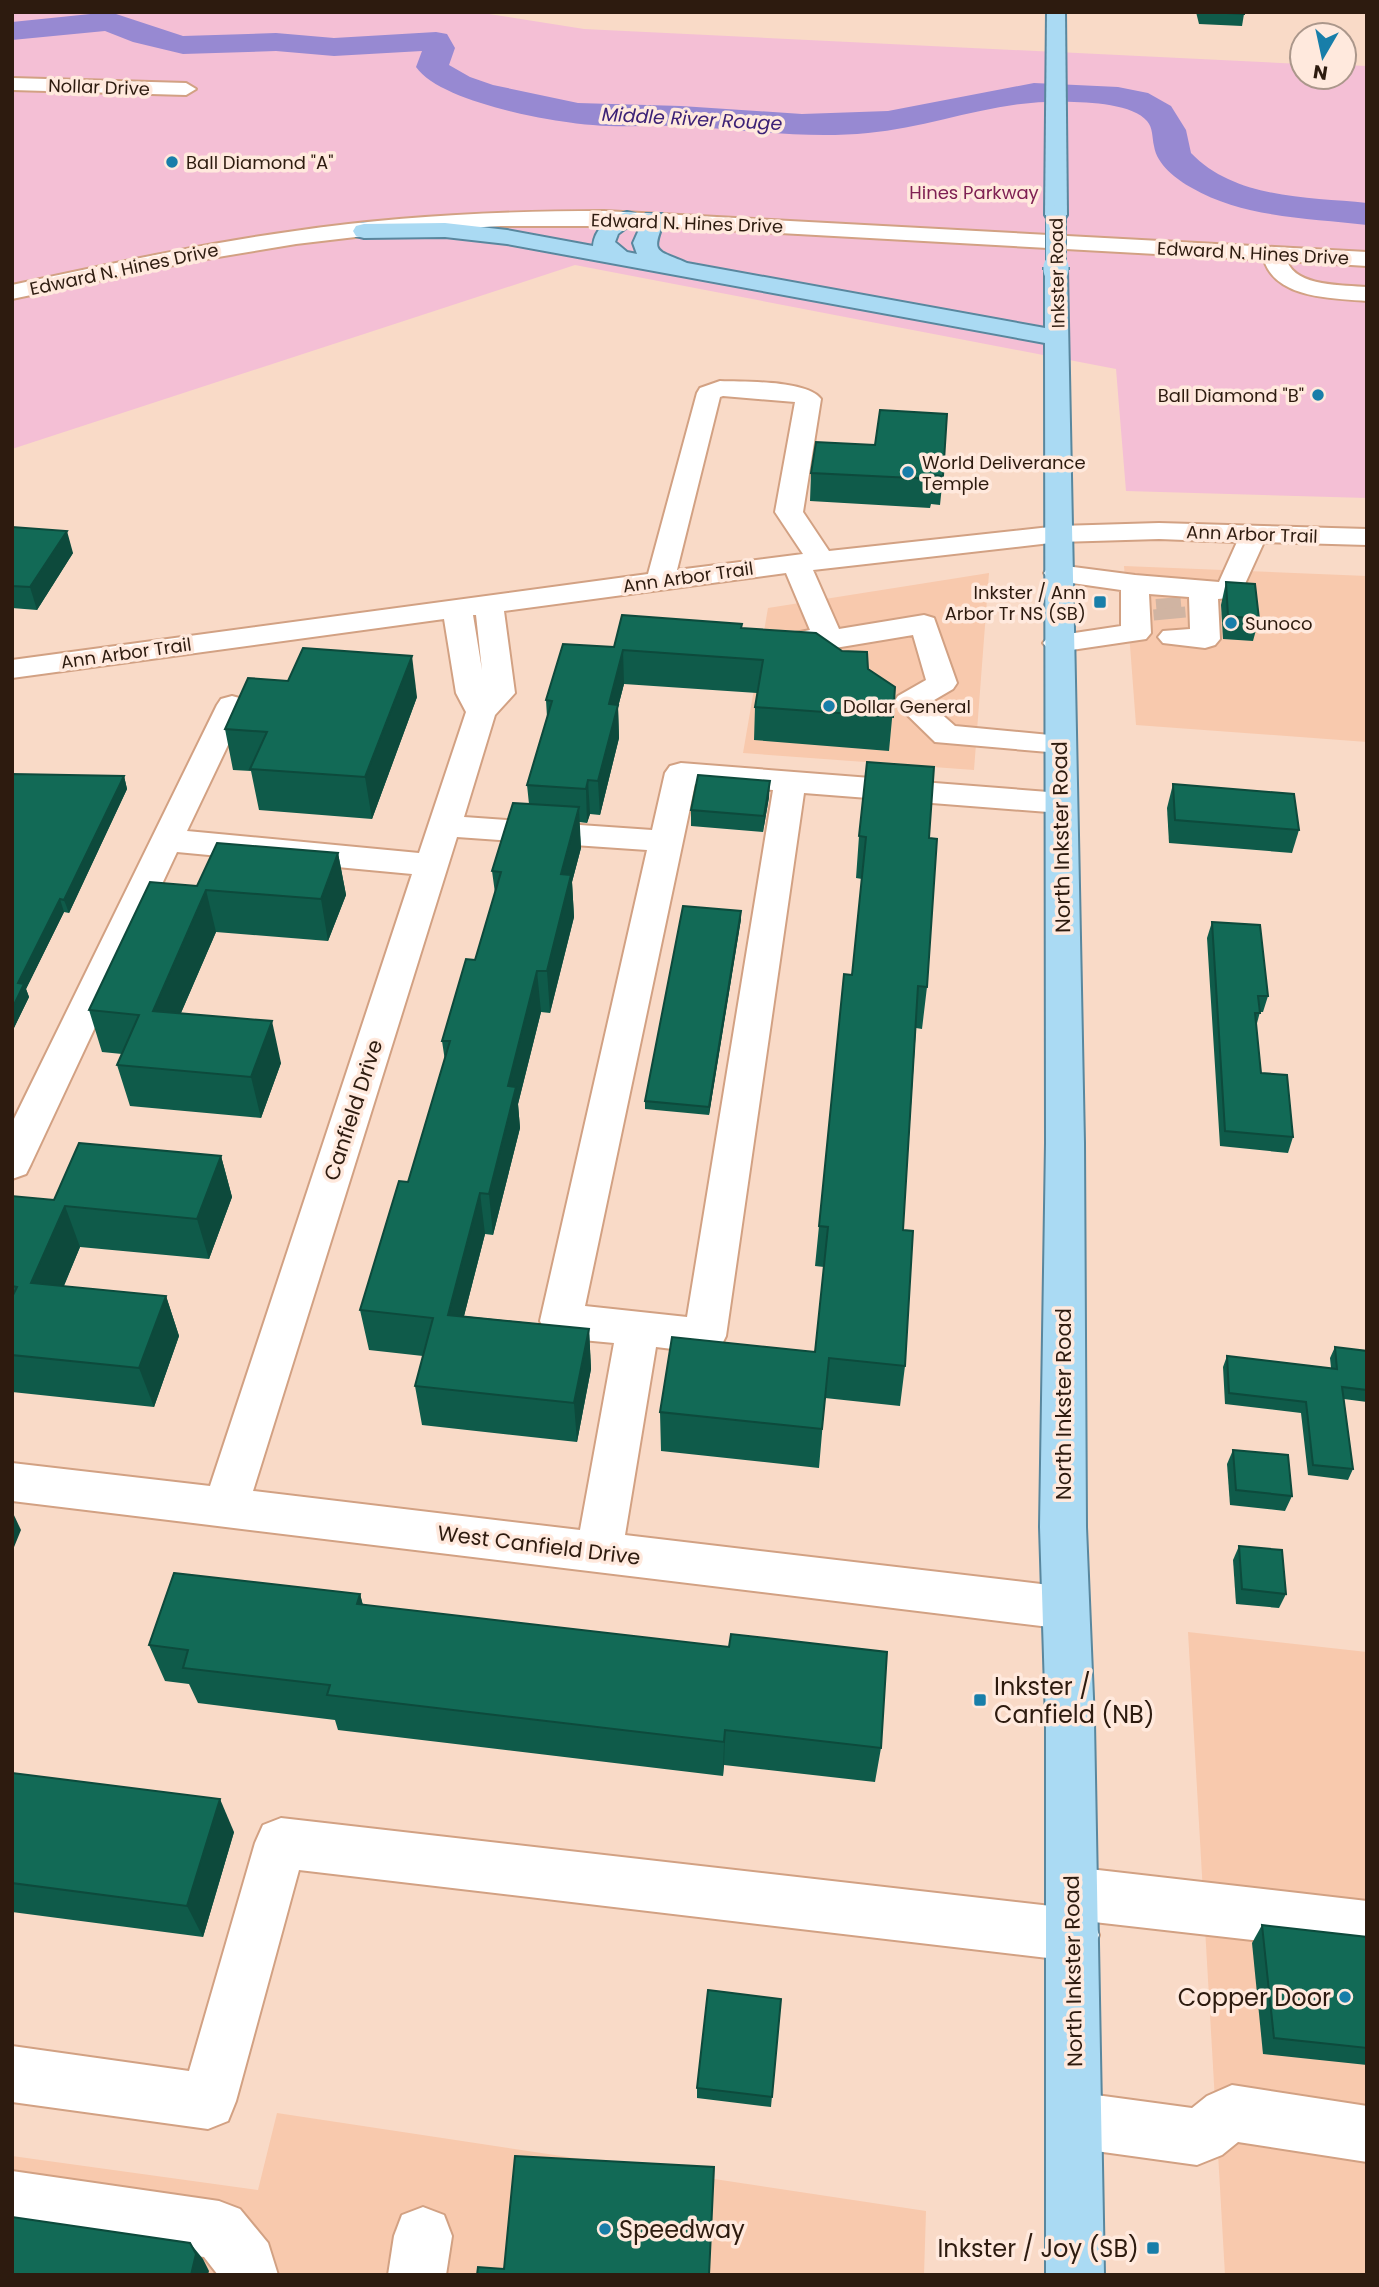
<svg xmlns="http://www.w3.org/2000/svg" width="1379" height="2287" font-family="Poppins,sans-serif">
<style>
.built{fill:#f8c9ad}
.green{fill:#f4bfd5}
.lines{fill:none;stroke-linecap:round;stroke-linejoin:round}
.river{fill:#9789d2;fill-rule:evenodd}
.minor-tunnel-far1{stroke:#d0b4a2;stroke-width:25;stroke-dasharray:25 13;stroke-linecap:butt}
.minor-tunnel{stroke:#d0b4a2;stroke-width:32;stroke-dasharray:32 17;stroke-linecap:butt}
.minor-casing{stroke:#d2a183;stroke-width:4}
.major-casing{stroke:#59879e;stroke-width:4}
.minor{fill:#fff;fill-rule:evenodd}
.major{fill:#aadaf3;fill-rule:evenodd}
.major-bridge-far1-casing{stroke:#59879e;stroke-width:22;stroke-linecap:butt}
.major-bridge-casing{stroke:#59879e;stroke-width:28;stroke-linecap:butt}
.major-bridge-far1{stroke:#aadaf3;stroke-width:20}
.major-bridge{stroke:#aadaf3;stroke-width:25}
.wall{fill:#0f5b4a}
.shaded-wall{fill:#0d4a3c}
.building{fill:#126a56;stroke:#0d4a3c;stroke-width:2}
.poi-dot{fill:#187ea9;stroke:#ffe9dd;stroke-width:2.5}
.labels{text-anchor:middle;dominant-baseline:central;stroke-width:7;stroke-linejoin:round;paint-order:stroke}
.far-street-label{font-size:18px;fill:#2d1b0f;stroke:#ffe9dd}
.far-poi-label{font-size:18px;fill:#2d1b0f;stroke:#ffe9dd;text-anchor:start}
.far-park-label{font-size:18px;fill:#7f2153;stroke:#ffe9dd}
.far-water-label{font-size:19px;font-style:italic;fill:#3c2176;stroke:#ffe9dd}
.street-label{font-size:21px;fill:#2d1b0f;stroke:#ffe9dd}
.near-poi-label{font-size:24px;fill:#2d1b0f;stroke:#ffe9dd;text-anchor:start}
</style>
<rect width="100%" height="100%" fill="#f9dac7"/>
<!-- built -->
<g class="built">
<path d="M1124 566 1367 576V742L1136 725Z"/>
<path d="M989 573 974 770 743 753 768 608Z"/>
<path d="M1188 1632 1367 1652V2275H1225Z"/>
<path d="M277 2113 926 2211 924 2275H12V2156L258 2190Z"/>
</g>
<!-- green -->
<path class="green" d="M12 12H476L584 29 1302 64V77H1344V65L1367 66V498L1126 491 1116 369 575 265 12 449Z"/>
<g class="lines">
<!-- river -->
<path class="river" d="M110 12 183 36 276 33 334 38 436 32 447 34 455 48 449 65 470 77 493 85 578 103 681 106 802 114 888 111 1034 83 1118 87 1148 93 1171 106 1186 130 1191 153C1235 199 1308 197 1367 203V225C1309 218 1244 218 1192 188 1176 179 1157 165 1154 146 1152 137 1153 128 1147 121 1131 101 1071 101 1046 102 985 104 928 128 868 133 807 139 745 130 683 126 653 125 623 128 593 125 551 122 440 102 416 67L422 51 334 56 276 51 183 54 133 42 105 31 12 40V22Z"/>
<!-- minor-tunnel-far1 -->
<path class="minor-tunnel-far1" d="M1168 598 1169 610"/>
<!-- minor-tunnel -->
<path class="minor-tunnel" d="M1169 608 1170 619"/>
<!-- minor casing -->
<g class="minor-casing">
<g id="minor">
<path d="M12 78 186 83 196 89 186 95 12 90Z"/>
<path d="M604 211 1367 252V266L1287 261C1296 287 1344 285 1367 287V301C1333 298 1276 299 1264 260L654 226H501L398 232 296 244 188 262 12 299V285C106 265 200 244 295 231 397 216 500 211 604 211Z"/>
<path d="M720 381C744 382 807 380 821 399L803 512 829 551 1059 526 1159 523 1367 529V545L1264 542 1239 597 1218 599 1220 639 1215 645 1205 648 1163 643 1158 637 1163 631 1190 629 1189 597 1149 594 1151 633 1146 639 1058 652 1048 649 1043 643 1048 637 1121 626V590L1058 581 1048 579 1044 573 1048 567 1058 565 1135 575 1219 582 1237 542 1159 539 1059 542 813 570 839 629 924 615 934 618 957 683 953 689 929 703 955 726 1071 737 1076 744 1071 751 1060 753 935 742 894 702 898 696 926 680 913 635 829 649 795 645 790 639 795 633 810 630 786 573 504 611 515 693 495 715 464 817 652 830 665 773 670 766 681 763 1061 793 1072 796 1077 803 1072 810 1061 813 804 793 726 1336 720 1348 705 1353 656 1347 625 1535 1066 1587 1083 1593 1089 1608 1083 1623 1066 1629 12 1501V1463L210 1486 412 874 177 852 31 1164 26 1174 12 1179V1123L217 705 221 699 232 696 243 699 247 705 187 831 419 853 466 712 456 693 444 619 12 678V660L648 574 697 393 700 388ZM723 396 795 402 775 512 803 554 677 570 720 397ZM473 615H476L482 670ZM695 784 773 790 687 1317 585 1306ZM457 837 647 850 540 1321 546 1333 561 1338 614 1343 580 1530 253 1491Z"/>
<path d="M281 1818 1051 1906 1046 1893 1054 1875 1072 1867 1367 1901V1953L1094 1922 1099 1935 1092 1954 1073 1961 299 1870 236 2101 228 2121 208 2129 12 2102V2046L189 2071 255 1843 263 1825Z"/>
<path d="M1232 2085 1367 2106V2162L1238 2142 1222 2155 1197 2165 1074 2148 1054 2140 1046 2120 1054 2100 1074 2092 1192 2108 1207 2096Z"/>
<path d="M12 2171 219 2201 240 2209 268 2243 278 2275H218L204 2257 12 2229Z"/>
<path d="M423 2207 444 2215 452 2236 446 2275H388L394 2236 402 2215Z"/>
</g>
</g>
<!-- major casing -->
<g class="major-casing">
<g id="major">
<path d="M1047 12H1065L1067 215 1064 220H1048L1045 215Z"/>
<path d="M627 212 635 214 638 219 618 234 615 242 627 252 637 254 633 243 646 214H662L665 219C650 255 656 249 687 263L1045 328V270L1048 265H1064L1067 270 1084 1143 1086 1527 1094 1722 1104 2275H1046V1722L1040 1527 1046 1143 1045 343 507 244 445 237 364 238 356 236 353 231 356 226 364 224 445 223 507 230 593 246C595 227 610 217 627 212Z"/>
</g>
</g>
<!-- minor -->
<use href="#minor" class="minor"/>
<!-- major -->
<use href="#major" class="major"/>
<!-- major-bridge-far1 casing -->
<g class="major-bridge-far1-casing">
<path id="major-bridge-far1" d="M1056 215V269"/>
</g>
<!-- major-bridge casing -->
<g class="major-bridge-casing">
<path id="major-bridge" d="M1056 267V270"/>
</g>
<!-- major-bridge-far1 -->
<use href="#major-bridge-far1" class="major-bridge-far1"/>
<!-- major-bridge -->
<use href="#major-bridge" class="major-bridge"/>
</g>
<!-- wall -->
<g class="wall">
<path d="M1196 12H1244V14L1242 26 1199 24Z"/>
<path d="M811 473 943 476 940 505 931 504 930 508 810 501Z"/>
<path d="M12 527 73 553 37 610 12 608Z"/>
<path d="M1226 582 1259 619 1253 641 1223 639 1221 605Z"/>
<path d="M742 624V628L868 669 895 687 889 751 754 740 755 707 757 693 624 684 618 707 619 738 600 815 590 814 587 823 579 822 581 848 572 882 574 917 550 1013 541 1012 518 1104 520 1128 493 1235 485 1234 464 1316 589 1329 591 1369 577 1442 422 1425 415 1386 423 1356 369 1350 360 1310 408 1182 445 1061 442 1041 475 960 495 893 492 871 529 804 527 785 547 717 546 700 614 647Z"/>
<path d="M417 697 372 819 259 810 251 771 233 770 225 729Z"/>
<path d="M12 774 124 776 127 789 69 913 64 912 26 989 29 997 12 1032Z"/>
<path d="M1173 784 1299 830 1292 853 1169 843 1167 808Z"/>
<path d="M769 797 763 832 691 826V810Z"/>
<path d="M859 836 929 838 927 987 922 1029 916 1028 903 1230 905 1366 900 1406 825 1398 819 1468 661 1451 660 1412 815 1352 824 1267 815 1266 819 1226 852 975 862 879 856 878Z"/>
<path d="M338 853 346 895 328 941 216 932 181 1013 281 1063 261 1118 130 1106 117 1065 122 1054 102 1052 89 1010 197 886Z"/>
<path d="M741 911V919L709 1115 645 1109V1101Z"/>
<path d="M1212 922 1268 996 1263 1012H1260L1256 1027 1261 1073 1293 1137 1288 1153 1220 1146 1207 938Z"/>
<path d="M221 1156 232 1197 209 1259 80 1247 64 1286 166 1296 179 1336 154 1407 12 1392V1196L54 1200Z"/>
<path d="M1335 1347 1367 1351V1402L1344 1399 1353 1469 1348 1480 1308 1475 1301 1413 1225 1404 1223 1367 1227 1356 1331 1368 1330 1358Z"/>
<path d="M1233 1450 1292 1496 1285 1511 1230 1505 1227 1464Z"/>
<path d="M1239 1546 1286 1594 1279 1608 1236 1604 1233 1560Z"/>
<path d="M360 1594 363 1605 881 1748 875 1782 724 1765 723 1776 338 1730 335 1720 198 1703 189 1684 165 1681 149 1645Z"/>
<path d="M12 1773 234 1832 203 1937 12 1912Z"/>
<path d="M1262 1925 1367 1937V2065L1263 2054 1252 1943Z"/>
<path d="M781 1999 771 2107 697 2098V2088Z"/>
</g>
<!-- shaded-wall -->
<g class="shaded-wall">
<path d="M67 531 73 553 37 610 30 587Z"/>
<path d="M623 650 624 684 618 707 619 738 600 815 598 781 609 704Z"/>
<path d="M412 656 417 697 372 819 365 777Z"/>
<path d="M124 776 127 789 69 913 64 900Z"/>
<path d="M588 780 590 814 587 823 586 789Z"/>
<path d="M770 781 769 797 763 832 764 816Z"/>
<path d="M579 807 581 848 572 882 574 917 550 1013 547 971 561 874Z"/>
<path d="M338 853 346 895 328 941 321 899Z"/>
<path d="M206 890 216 932 164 1052 153 1011Z"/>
<path d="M60 899 64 912 26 989 29 997 12 1032V1009L18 983Z"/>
<path d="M741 911V919L709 1115V1107Z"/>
<path d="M537 971 541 1012 518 1104 520 1128 493 1235 489 1194 508 1086Z"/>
<path d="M272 1021 281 1063 261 1118 251 1077Z"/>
<path d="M221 1156 232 1197 209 1259 197 1219Z"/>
<path d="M480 1193 485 1234 454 1355 448 1315Z"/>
<path d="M65 1206 80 1247 48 1323 31 1283Z"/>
<path d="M166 1296 179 1336 154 1407 139 1368Z"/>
<path d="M589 1329 591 1369 577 1442 574 1403Z"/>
<path d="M12 1511 21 1530 12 1552Z"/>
<path d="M360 1594 369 1631 357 1604Z"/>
<path d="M725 1730 724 1765 723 1776 724 1742Z"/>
<path d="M220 1799 234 1832 203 1937 187 1906Z"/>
<path d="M190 2243 203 2259 209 2271 208 2275H191Z"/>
</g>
<!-- building -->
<g class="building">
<path d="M1209 12H1244V14Z"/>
<path d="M880 410 947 414 943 476 933 475V479L811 473 816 442 875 445Z"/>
<path d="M12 527 67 531 30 587 12 586Z"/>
<path d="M1226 582 1255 584 1259 619 1228 616Z"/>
<path d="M622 615 742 624 741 628 816 633 842 651 867 652 868 669 895 687 893 717 755 707 763 660 623 650 609 704 618 705 598 781 588 780 586 789 527 785 552 701 546 700 563 644 614 647Z"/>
<path d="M303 648 412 656 365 777 250 769 267 732 225 729 248 678 288 681Z"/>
<path d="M867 762 934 767 929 838 937 839 927 987 918 986 903 1230 913 1231 905 1366 829 1358 822 1429 660 1412 672 1337 815 1352 828 1227 819 1226 844 974 852 975 866 837 859 836Z"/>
<path d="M12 774 124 776 64 900 60 899 18 983 24 984 12 1009Z"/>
<path d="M698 775 770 781 764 816 691 810Z"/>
<path d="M1173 784 1294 794 1299 830 1175 820Z"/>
<path d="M513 803 579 807 561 874 571 875 547 971H537L508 1086 516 1087 489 1194 480 1193 448 1315 589 1329 574 1403 415 1386 433 1318 360 1310 399 1181 408 1182 450 1041H442L466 959 475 960 501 872 492 871Z"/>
<path d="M217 843 338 853 321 899 206 890 153 1011 272 1021 251 1077 117 1065 139 1015 89 1010 150 882 197 886Z"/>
<path d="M683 906 741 911 709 1107 645 1101Z"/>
<path d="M1212 922 1260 925 1268 996H1258L1260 1013H1255L1261 1073 1287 1075 1293 1137 1225 1131Z"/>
<path d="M79 1143 221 1156 197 1219 65 1206 31 1283 166 1296 139 1368 12 1355V1297L17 1287 12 1286V1196L54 1200Z"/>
<path d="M1335 1347 1367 1351V1390L1342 1387 1353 1469 1313 1465 1306 1402 1229 1393 1227 1356 1337 1369Z"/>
<path d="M1233 1450 1288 1455 1292 1496 1236 1490Z"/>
<path d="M1239 1546 1282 1550 1286 1594 1242 1589Z"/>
<path d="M174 1573 360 1594 357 1604 729 1647 731 1634 887 1652 881 1748 725 1730 724 1742 327 1695 330 1685 183 1668 188 1650 149 1645Z"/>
<path d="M12 1773 220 1799 187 1906 12 1883Z"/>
<path d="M1262 1925 1367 1937V2048L1274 2038Z"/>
<path d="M708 1990 781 1999 772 2097 697 2088Z"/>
<path d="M515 2156 714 2167 709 2275H477L478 2267 504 2269Z"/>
<path d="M12 2217 190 2243 196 2254 191 2275H12Z"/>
</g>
<!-- markers -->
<g class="poi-dot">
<circle cx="172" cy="162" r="7"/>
<circle cx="1318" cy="395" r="7"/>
<circle cx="908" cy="472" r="7"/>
<rect x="1093" y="595" width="14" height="14" rx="3.5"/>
<circle cx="1231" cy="623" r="7"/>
<circle cx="829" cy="706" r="7"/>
<rect x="973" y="1693" width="14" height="14" rx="3.5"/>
<circle cx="1345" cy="1997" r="7"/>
<circle cx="605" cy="2229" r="7"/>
<rect x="1146" y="2241" width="14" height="14" rx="3.5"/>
</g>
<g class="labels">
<!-- far-street labels -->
<g class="far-street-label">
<text transform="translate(99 87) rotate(2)">Nollar Drive</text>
<text transform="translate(687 223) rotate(2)">Edward N. Hines Drive</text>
<text transform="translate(1253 253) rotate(3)">Edward N. Hines Drive</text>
<text transform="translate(124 269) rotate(-12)">Edward N. Hines Drive</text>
<text transform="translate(1057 273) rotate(-91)">Inkster Road</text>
<text transform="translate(1252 534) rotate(2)">Ann Arbor Trail</text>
<text transform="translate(688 577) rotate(-8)">Ann Arbor Trail</text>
<text transform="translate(126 653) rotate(-8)">Ann Arbor Trail</text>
</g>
<!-- far-poi labels -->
<g class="far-poi-label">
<text x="186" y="162">Ball Diamond "A"</text>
<text x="1304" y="395" text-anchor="end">Ball Diamond "B"</text>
<text x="922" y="462">World Deliverance<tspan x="922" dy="21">Temple</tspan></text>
<text x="1086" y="592" text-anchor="end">Inkster / Ann<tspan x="1086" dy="21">Arbor Tr NS (SB)</tspan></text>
<text x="1245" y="623">Sunoco</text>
<text x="843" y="706">Dollar General</text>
</g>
<!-- far-park labels -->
<g class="far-park-label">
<text x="974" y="192">Hines Parkway</text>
</g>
<!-- far-water labels -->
<g class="far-water-label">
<text transform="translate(692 119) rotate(3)">Middle River Rouge</text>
</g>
<!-- street labels -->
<g class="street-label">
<text transform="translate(1061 837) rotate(-91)">North Inkster Road</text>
<text transform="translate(353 1110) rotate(-72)">Canfield Drive</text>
<text transform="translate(1063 1404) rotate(-90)">North Inkster Road</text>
<text transform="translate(539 1545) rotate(7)">West Canfield Drive</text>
<text transform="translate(1073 1971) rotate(-91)">North Inkster Road</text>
</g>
<!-- near-poi labels -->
<g class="near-poi-label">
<text x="994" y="1686">Inkster /<tspan x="994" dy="28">Canfield (NB)</tspan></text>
<text x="1331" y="1997" text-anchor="end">Copper Door</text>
<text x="619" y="2229">Speedway</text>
<text x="1139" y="2248" text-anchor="end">Inkster / Joy (SB)</text>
</g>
</g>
<!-- border -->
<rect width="1379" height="2287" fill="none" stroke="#2d1b0f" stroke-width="28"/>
<!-- north arrow -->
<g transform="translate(1323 56) rotate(189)"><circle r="33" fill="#ffe9dd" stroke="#ab978b" stroke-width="2"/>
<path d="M0-5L12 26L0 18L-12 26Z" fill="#187ea9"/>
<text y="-10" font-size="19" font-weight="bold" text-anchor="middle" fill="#2d1b0f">N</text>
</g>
</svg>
